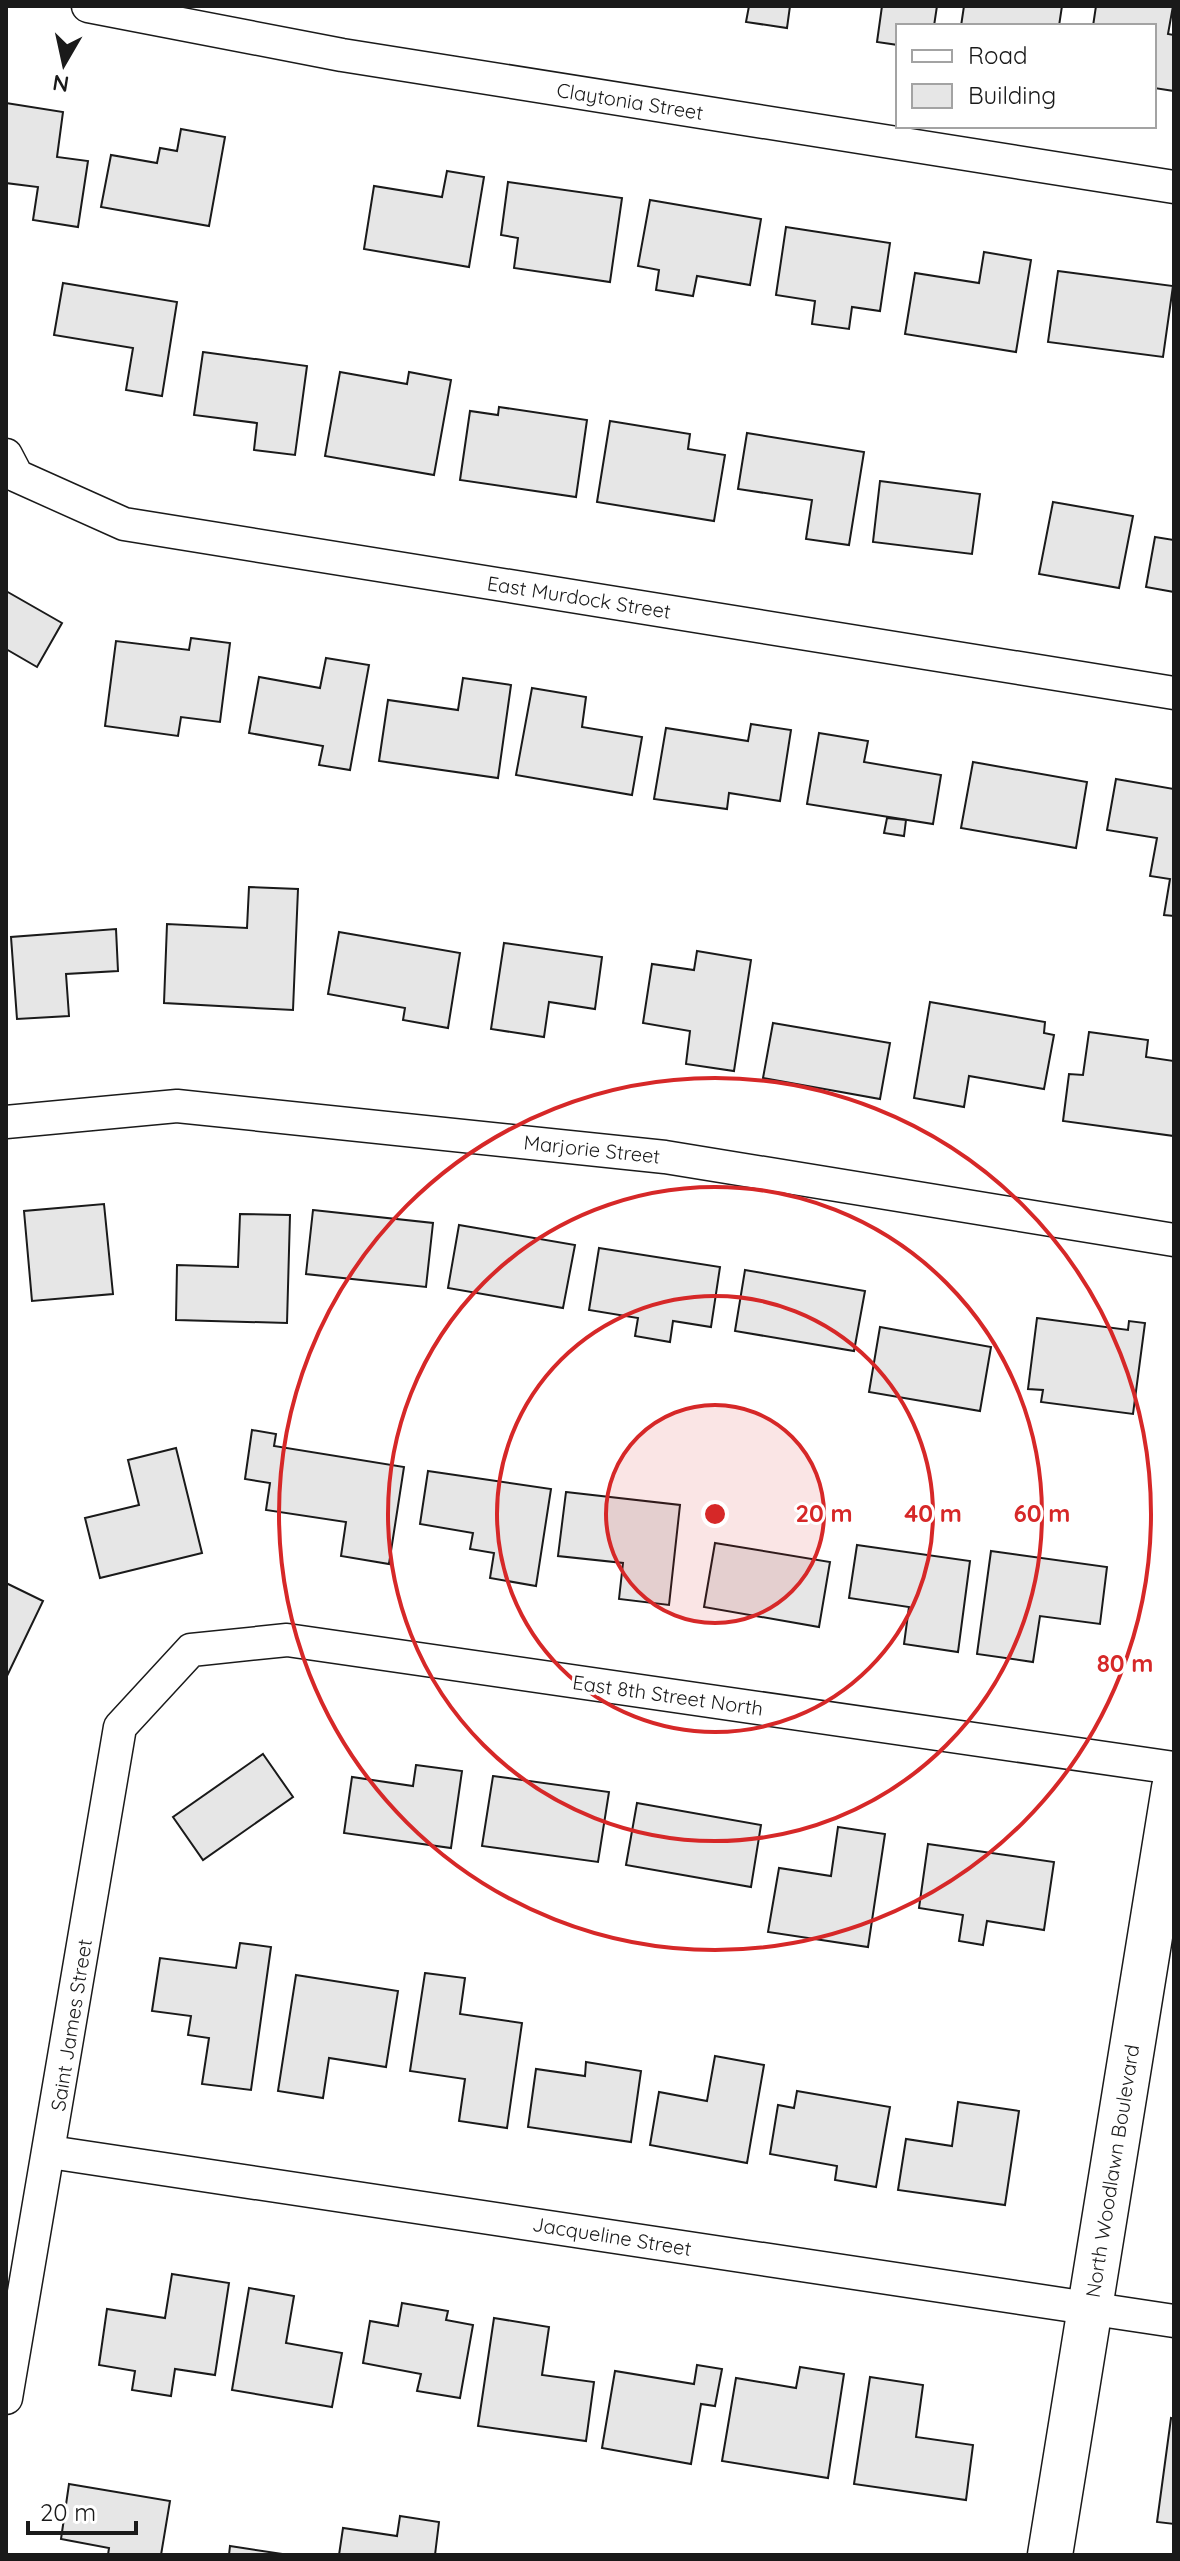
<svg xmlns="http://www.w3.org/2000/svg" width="1180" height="2561" font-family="Quicksand,sans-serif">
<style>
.building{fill:#e6e6e6;stroke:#1a1a1a;stroke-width:2}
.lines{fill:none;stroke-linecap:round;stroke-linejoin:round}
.minor-casing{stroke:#1a1a1a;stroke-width:35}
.secondary-casing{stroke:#1a1a1a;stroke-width:47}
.minor{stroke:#fff;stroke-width:32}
.secondary{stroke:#fff;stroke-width:44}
.ring{fill:none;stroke:#d62828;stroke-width:4}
.labels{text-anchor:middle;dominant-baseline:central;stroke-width:6;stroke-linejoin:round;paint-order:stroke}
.street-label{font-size:20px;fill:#1a1a1a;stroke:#fff}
.centre{fill:#d62828;stroke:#fff;stroke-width:4}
.ring-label{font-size:24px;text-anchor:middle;font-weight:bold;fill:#d62828;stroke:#fff;stroke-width:6;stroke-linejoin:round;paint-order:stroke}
</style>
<rect width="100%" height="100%" fill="#fff"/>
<!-- building -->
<g class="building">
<path d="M749 6H790L787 28 746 22Z"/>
<path d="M882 6H937L934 26H898V45L877 42Z"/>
<path d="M964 6H1062L1059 26H961Z"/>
<path d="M1096 6H1173L1168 34 1174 35V91L1154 88V26H1093Z"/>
<path d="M6 103 63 112 57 157 88 161 78 227 33 220 38 187 6 183Z"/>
<path d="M181 129 225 137 209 226 101 207 111 155 157 163 160 148 177 151Z"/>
<path d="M447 171 484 177 469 267 364 249 374 186 442 197Z"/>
<path d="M508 182 622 198 610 282 514 268 518 238 501 235Z"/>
<path d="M650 200 761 219 750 285 697 276 693 296 656 290 659 270 638 266Z"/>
<path d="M786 227 890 243 880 311 852 307 849 329 812 324 815 301 776 295Z"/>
<path d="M984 252 1031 260 1016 352 905 334 915 273 979 283Z"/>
<path d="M1058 271 1173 286 1163 357 1048 342Z"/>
<path d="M63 283 177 302 162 396 126 390 133 348 54 335Z"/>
<path d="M203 352 307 366 295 455 254 450 257 423 194 415Z"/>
<path d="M340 372 407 384 409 372 451 380 434 475 325 456Z"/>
<path d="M499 407 587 420 576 497 460 480 470 411 498 415Z"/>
<path d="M610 421 690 434 688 449 725 455 714 521 597 502Z"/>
<path d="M747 433 864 452 849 545 806 539 812 500 738 489Z"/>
<path d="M880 481 980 494 972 554 873 542Z"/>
<path d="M1053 502 1133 516 1119 588 1039 574Z"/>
<path d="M1155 537 1174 540V592L1146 587Z"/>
<path d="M6 591 62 623 37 667 6 649Z"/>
<path d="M191 638 230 643 220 722 181 717 178 736 105 726 116 641 189 650Z"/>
<path d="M326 658 369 665 350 770 319 765 323 746 249 733 259 677 320 688Z"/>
<path d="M463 678 511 685 498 778 379 761 388 700 458 710Z"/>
<path d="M532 688 586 697 582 727 642 737 632 795 516 775Z"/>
<path d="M751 724 791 730 780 801 729 793 727 809 654 799 666 728 748 741Z"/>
<path d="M819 733 868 741 864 762 941 775 933 824 807 804Z"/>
<path d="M973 762 1087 782 1076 848 961 828Z"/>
<path d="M1116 779 1174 789V916L1164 915 1170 879 1150 876 1157 838 1107 830Z"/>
<path d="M887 818 906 820 904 836 884 833Z"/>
<path d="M249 887 298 889 293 1010 164 1003 167 924 247 928Z"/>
<path d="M116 929 118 971 66 974 69 1016 17 1019 11 937Z"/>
<path d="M339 932 460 953 448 1028 403 1020 405 1008 328 994Z"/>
<path d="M504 943 602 957 595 1009 549 1002 544 1037 491 1029Z"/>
<path d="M697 951 751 960 734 1071 686 1064 690 1031 643 1023 652 964 694 970Z"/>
<path d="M930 1002 1045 1022 1044 1033 1054 1035 1044 1089 969 1076 964 1107 914 1098Z"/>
<path d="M773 1023 890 1043 880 1099 763 1078Z"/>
<path d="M1089 1032 1148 1040 1146 1057 1174 1061V1136L1063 1121 1069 1074 1083 1075Z"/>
<path d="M104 1204 113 1294 32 1301 24 1211Z"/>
<path d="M313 1210 433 1223 426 1287 306 1274Z"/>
<path d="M240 1214 290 1215 287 1323 176 1320 177 1265 238 1267Z"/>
<path d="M459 1225 575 1245 563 1308 448 1288Z"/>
<path d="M599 1248 720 1267 711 1327 673 1321 670 1342 635 1336 638 1318 589 1310Z"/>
<path d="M745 1270 865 1291 854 1351 735 1331Z"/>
<path d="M1037 1318 1128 1330 1129 1321 1145 1323 1133 1414 1041 1402 1043 1390 1028 1389Z"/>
<path d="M880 1327 991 1347 980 1411 869 1392Z"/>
<path d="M252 1430 276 1434 274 1446 404 1467 389 1564 341 1556 346 1522 266 1510 270 1483 245 1479Z"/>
<path d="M176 1448 202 1553 100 1578 85 1518 139 1505 128 1460Z"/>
<path d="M428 1471 551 1489 536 1586 490 1578 494 1553 470 1549 473 1533 420 1524Z"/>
<path d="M566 1492 680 1505 669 1605 619 1599 623 1563 558 1556Z"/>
<path d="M715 1543 830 1562 819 1627 704 1607Z"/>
<path d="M857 1545 970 1561 958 1652 904 1644 909 1607 849 1598Z"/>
<path d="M991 1551 1107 1567 1100 1624 1040 1616 1033 1662 977 1654Z"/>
<path d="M6 1583 43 1601 6 1678Z"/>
<path d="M263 1754 293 1797 203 1860 173 1817Z"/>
<path d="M416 1765 462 1771 451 1848 344 1833 352 1777 413 1786Z"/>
<path d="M493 1776 609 1792 598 1862 482 1846Z"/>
<path d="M637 1803 761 1825 751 1887 626 1865Z"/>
<path d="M838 1827 885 1834 868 1947 768 1932 779 1868 831 1876Z"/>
<path d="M928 1844 1054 1862 1044 1930 987 1921 983 1945 959 1941 963 1915 919 1908Z"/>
<path d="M240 1943 271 1947 251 2090 202 2084 209 2038 188 2035 191 2016 152 2011 160 1958 236 1968Z"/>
<path d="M425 1973 465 1978 460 2014 522 2023 507 2128 459 2121 465 2079 410 2071Z"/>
<path d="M296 1975 398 1991 386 2067 329 2058 323 2098 278 2091Z"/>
<path d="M715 2056 764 2065 747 2163 650 2145 659 2092 707 2101Z"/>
<path d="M586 2062 641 2071 631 2142 528 2127 536 2069 585 2076Z"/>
<path d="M797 2091 890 2107 876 2187 835 2180 837 2166 770 2154 778 2105 794 2108Z"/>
<path d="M958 2102 1019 2111 1005 2205 898 2190 906 2139 952 2146Z"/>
<path d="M172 2274 229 2283 215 2375 175 2369 171 2396 132 2390 135 2371 99 2365 107 2309 165 2318Z"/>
<path d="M249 2288 294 2296 286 2343 342 2353 332 2407 232 2390Z"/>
<path d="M402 2303 448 2311 446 2320 473 2325 460 2398 417 2391 421 2374 363 2363 370 2321 398 2326Z"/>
<path d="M494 2318 549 2327 542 2375 594 2382 586 2441 478 2426Z"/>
<path d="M697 2365 722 2369 715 2406 701 2404 691 2464 602 2448 615 2371 694 2384Z"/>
<path d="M800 2367 844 2374 828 2478 722 2461 736 2378 796 2388Z"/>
<path d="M870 2377 923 2385 916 2437 973 2445 966 2500 854 2484Z"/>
<path d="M1171 2418 1174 2419V2524L1157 2522Z"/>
<path d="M69 2484 170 2501 161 2555H108L109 2548 61 2539Z"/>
<path d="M400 2516 439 2522 435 2555H339L343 2528 397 2536Z"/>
<path d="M230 2546 289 2555H229Z"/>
</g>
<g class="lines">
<!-- minor casing -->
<g class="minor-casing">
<g id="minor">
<path d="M88 6 342 55 1174 187"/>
<path d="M6 455 17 476 124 524 1174 693"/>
<path d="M6 1122 177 1106 665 1157 1174 1240"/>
<path d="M50 2152 1174 2321"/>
<path d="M6 2398 120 1727 191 1650 287 1640 1174 1768"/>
</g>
</g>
<!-- secondary casing -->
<g class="secondary-casing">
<path id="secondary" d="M1050 2555 1174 1788"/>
</g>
<!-- minor -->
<use href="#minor" class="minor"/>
<!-- secondary -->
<use href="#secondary" class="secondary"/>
</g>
<!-- distance rings -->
<circle cx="715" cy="1514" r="109" fill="#d62828" fill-opacity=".12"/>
<g class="ring">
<circle cx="715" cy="1514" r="109"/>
<circle cx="715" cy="1514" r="218"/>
<circle cx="715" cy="1514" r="327"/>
<circle cx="715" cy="1514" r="436"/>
</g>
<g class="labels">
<!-- street labels -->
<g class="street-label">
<text transform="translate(630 101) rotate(9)">Claytonia Street</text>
<text transform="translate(579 597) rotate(9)">East Murdock Street</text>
<text transform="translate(592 1149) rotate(6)">Marjorie Street</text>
<text transform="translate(668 1695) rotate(8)">East 8th Street North</text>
<text transform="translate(71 2025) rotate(-81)">Saint James Street</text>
<text transform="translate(1112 2171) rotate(-81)">North Woodlawn Boulevard</text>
<text transform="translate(612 2236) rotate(9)">Jacqueline Street</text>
</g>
</g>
<circle cx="715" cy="1514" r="12" class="centre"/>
<g class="ring-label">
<text x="824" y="1522">20 m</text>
<text x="933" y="1522">40 m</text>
<text x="1042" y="1522">60 m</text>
<text x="1125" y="1672">80 m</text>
</g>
<!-- border -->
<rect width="1180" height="2561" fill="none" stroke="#1a1a1a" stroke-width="16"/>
<!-- legend -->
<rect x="896" y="24" width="260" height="104" fill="#ffffff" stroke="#a3a3a3" stroke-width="2"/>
<rect x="912" y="50" width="40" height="12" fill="#ffffff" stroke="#a3a3a3" stroke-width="2"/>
<text x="968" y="64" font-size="24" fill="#1a1a1a">Road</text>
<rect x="912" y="84" width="40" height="24" fill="#e6e6e6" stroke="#a3a3a3" stroke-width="2"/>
<text x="968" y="104" font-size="24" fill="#1a1a1a">Building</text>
<!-- north arrow -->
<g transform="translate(64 64) rotate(189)" stroke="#ffffff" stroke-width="6" paint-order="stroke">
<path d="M0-6L14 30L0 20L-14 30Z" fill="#1a1a1a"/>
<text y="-12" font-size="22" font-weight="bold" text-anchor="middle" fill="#1a1a1a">N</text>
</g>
<!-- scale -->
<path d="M28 2521v12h108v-12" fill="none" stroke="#1a1a1a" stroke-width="4"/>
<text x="40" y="2521" font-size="24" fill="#1a1a1a" stroke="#ffffff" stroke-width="6" paint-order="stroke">20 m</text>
</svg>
